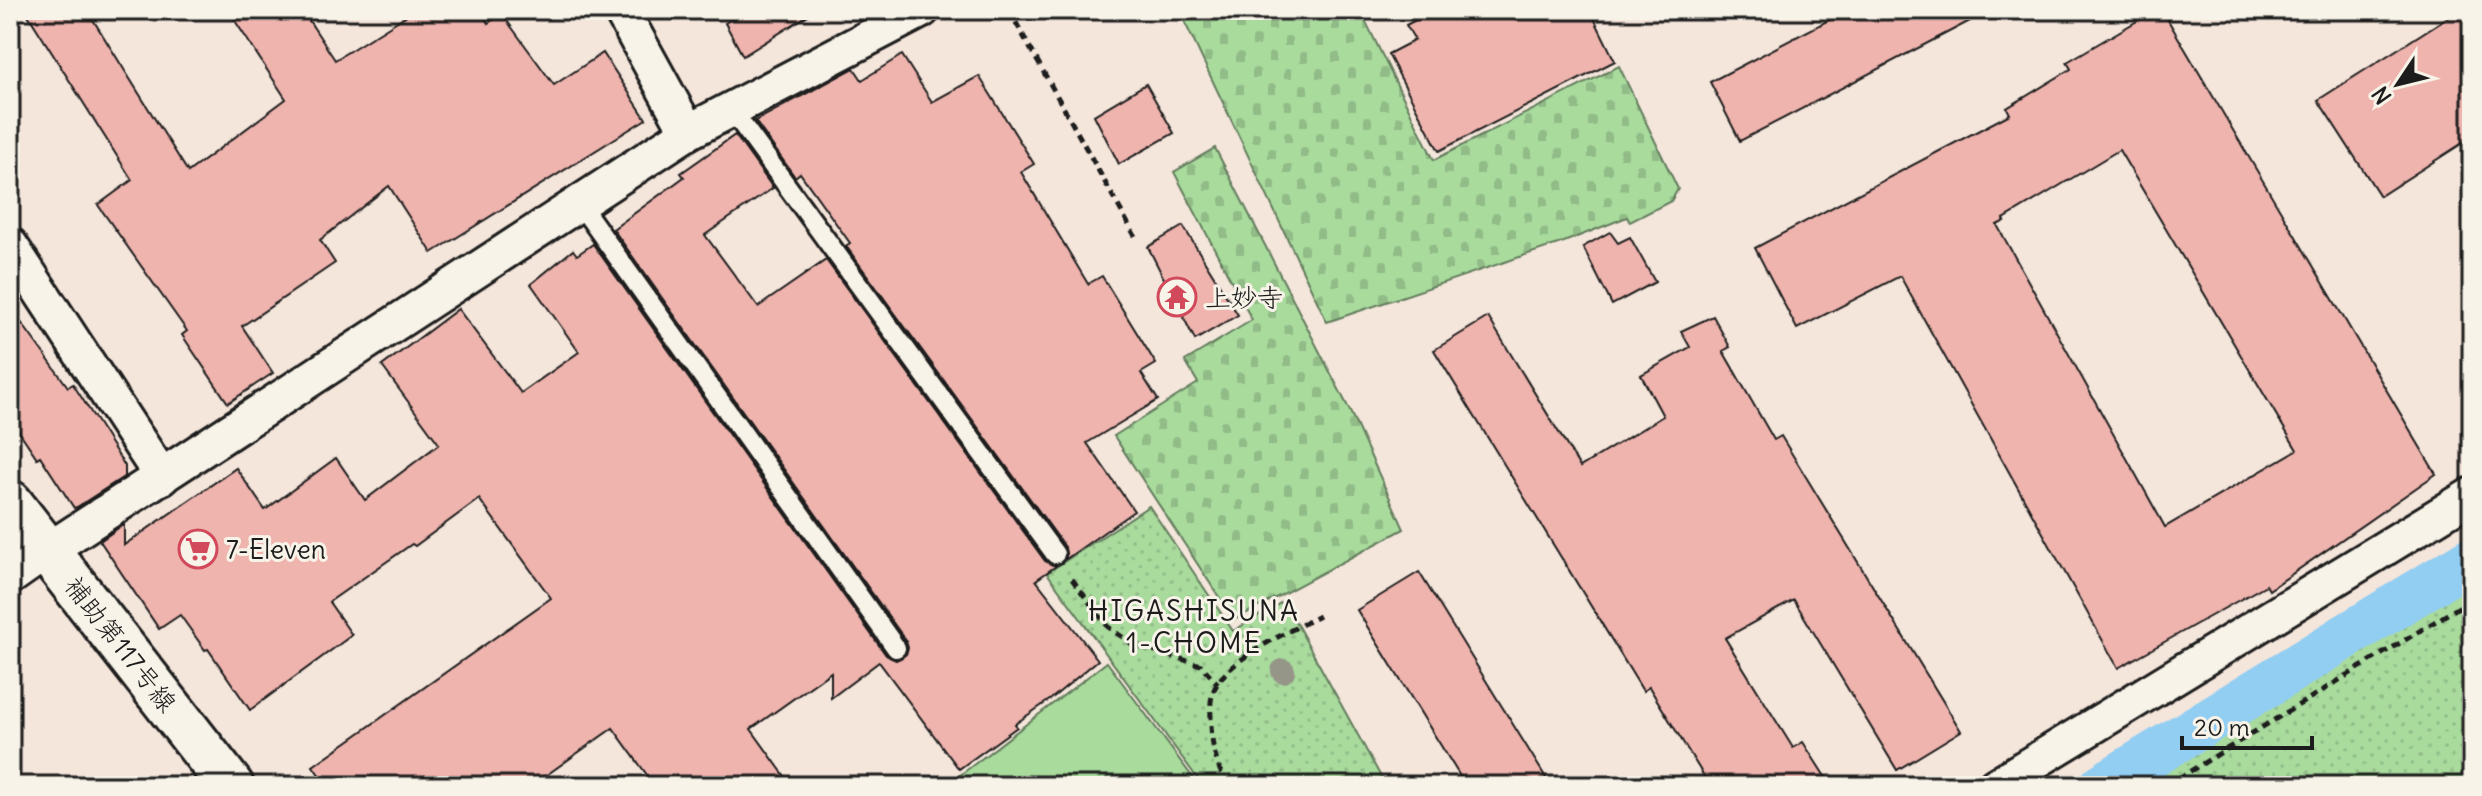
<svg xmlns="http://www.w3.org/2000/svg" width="2482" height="796" font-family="Delius,'Klee One',sans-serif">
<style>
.cemetery{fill:url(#cemetery-stones);stroke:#627c5c;stroke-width:2}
.park{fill:url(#park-dots);stroke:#627c5c;stroke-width:2}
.pitch{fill:#a9db9d;stroke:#627c5c;stroke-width:2}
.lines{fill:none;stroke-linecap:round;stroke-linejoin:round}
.canal{stroke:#92cdf2;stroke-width:46}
.building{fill:#efb4ae;stroke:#1c1c1c;stroke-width:2;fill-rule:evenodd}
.lane-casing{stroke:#1c1c1c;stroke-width:24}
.street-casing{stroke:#1c1c1c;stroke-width:40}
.secondary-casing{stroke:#1c1c1c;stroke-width:50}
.path{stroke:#1c1c1c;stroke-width:5;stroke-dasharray:8 6;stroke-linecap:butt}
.lane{stroke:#f7f3e8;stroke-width:18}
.street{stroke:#f7f3e8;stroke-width:34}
.secondary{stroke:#f7f3e8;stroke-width:44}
.tree{fill:#959688}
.labels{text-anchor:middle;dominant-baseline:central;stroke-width:6;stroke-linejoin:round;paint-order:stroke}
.poi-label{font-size:26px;fill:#1c1c1c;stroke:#f7f3e8;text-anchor:start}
.street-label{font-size:26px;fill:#1c1c1c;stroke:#f7f3e8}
.neighbourhood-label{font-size:28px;letter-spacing:2px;fill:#1c1c1c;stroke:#f7f3e8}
</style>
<defs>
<pattern id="cemetery-stones" width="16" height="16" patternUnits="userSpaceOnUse" patternTransform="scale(2)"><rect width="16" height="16" fill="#a9db9d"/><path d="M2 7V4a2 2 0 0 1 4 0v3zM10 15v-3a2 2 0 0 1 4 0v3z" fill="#91bb87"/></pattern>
<pattern id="park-dots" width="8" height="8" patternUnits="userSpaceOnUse" patternTransform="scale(2)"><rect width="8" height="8" fill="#a9db9d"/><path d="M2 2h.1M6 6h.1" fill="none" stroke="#91bb87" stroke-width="1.8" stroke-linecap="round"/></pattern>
</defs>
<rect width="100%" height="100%" fill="#f5e6dc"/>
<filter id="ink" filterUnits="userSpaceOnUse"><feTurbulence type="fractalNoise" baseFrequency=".0125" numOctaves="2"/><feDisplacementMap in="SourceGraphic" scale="16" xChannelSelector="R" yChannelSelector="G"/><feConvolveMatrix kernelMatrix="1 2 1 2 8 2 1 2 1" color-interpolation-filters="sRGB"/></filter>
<g filter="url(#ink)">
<!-- cemetery -->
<g class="cemetery">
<path d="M1179 10H1360L1434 160 1619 66 1678 189 1671 201 1630 222 1627 217 1564 242 1327 322Z"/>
<path d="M1215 148 1348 407 1404 529 1234 620 1114 436 1198 383 1185 361 1252 320 1174 172Z"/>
</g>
<!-- park -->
<g class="park">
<path d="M1149 506 1233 631 1284 601 1386 786H1203L1047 573Z"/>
<path d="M2472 579 2471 786H2133Z"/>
</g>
<!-- pitch -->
<path class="pitch" d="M1107 662 1199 786H945H946Z"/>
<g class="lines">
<!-- canal -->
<path class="canal" d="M2102 786 2472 559"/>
</g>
<!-- building -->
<g class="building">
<path d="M25 10H87L188 172 286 99 228 10H302L335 60 415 10H480L488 23 502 14 554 85 603 53 646 119 432 253 389 186 320 240 335 263 242 326 273 373 228 403 182 335 187 331 98 205 132 180Z"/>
<path d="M747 10H816L743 56 725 23Z"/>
<path d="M1435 10H1590L1615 61 1439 151 1388 54 1415 40 1406 25Z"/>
<path d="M1848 10H1991L1740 141 1710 82Z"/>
<path d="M2156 10H2162L2436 474 2269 590 2266 585 2118 668 1900 276 1797 329 1755 248 2010 114 2007 108 2071 69 2067 62ZM2119 150 2297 450 2165 527 1997 225 2005 221 2004 219Z"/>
<path d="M2459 10H2472V137L2380 196 2318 100Z"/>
<path d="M902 55 932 102 979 76 1034 164 1021 172 1088 284 1102 276 1156 364 1141 373 1158 400 1087 443 1134 511 1066 559 1065 547 846 246 850 243 800 173 795 177 755 121 854 68 862 80Z"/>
<path d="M1146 84 1174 133 1119 164 1094 115Z"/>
<path d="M735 135 773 188 705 235 758 307 826 260 1045 561 1056 566 1036 580 1098 660 1051 699 1015 724 1017 727 959 769 879 662 831 698V672L751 729 792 786H655L613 728 531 786H327L313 766 551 598 479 499 415 546 412 544 329 602 352 635 250 710 208 649 205 650 180 615 159 629 100 541 124 524V545L236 468 265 510 336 458 365 500 439 444 382 366 458 309 521 393 579 352 531 284 573 250 577 255 593 244 886 655 896 660 906 654 908 648 906 641 613 229 684 177 681 173Z"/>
<path d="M1183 226 1238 315 1195 340 1148 247Z"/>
<path d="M1610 232 1618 243 1630 237 1655 282 1612 305 1583 247Z"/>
<path d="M10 307 68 387 73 384 125 466V476L77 507 74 508 40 456 37 458 10 418Z"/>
<path d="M1713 316 1730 347 1723 351 1774 440 1781 436 1961 731 1897 770 1794 600 1725 638 1793 748 1803 742 1831 786H1710L1649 687 1643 691 1434 350 1488 317 1580 467 1663 416 1641 375 1690 347 1681 331Z"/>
<path d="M1419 572 1551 786H1466L1357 610Z"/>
</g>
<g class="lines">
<!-- lane casing -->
<g class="lane-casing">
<g id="lane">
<path d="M731 109 1055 554"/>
<path d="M579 203 896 648"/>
</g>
</g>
<!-- street casing -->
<g class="street-casing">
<g id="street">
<path d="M621 10 688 132"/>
<path d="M10 245 162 477"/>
<path d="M10 577 47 551 688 132 922 10"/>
<path d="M1995 786 2472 495"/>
</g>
</g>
<!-- secondary casing -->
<g class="secondary-casing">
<path id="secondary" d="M10 503 231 786"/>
</g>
<!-- path -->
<g class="path">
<path d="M1009 10 1135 236"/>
<path d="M1072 579 1107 626 1132 644 1201 665 1218 684"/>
<path d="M1228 786C1216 766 1211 744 1211 721 1211 713 1210 703 1212 696 1219 662 1290 631 1319 616"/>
<path d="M2166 786 2472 599"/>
</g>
<!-- lane -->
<use href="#lane" class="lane"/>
<!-- street -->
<use href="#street" class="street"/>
<!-- secondary -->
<use href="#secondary" class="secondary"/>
</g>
<!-- trees -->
<circle class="tree" cx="1283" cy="671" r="12"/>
</g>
<!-- icons -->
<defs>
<g id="temple-ring" transform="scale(2)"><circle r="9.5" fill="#f7f3e8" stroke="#d1495b" stroke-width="1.5"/><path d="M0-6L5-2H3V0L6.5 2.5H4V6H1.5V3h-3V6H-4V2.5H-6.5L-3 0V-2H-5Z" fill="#d1495b"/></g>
<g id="supermarket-ring" transform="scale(2)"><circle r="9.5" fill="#f7f3e8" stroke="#d1495b" stroke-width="1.5"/><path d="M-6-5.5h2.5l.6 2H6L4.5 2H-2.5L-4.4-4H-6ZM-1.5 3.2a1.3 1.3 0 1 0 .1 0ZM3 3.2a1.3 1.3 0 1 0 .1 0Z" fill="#d1495b"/></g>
</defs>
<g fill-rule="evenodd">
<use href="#temple-ring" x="1177" y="297"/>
<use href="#supermarket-ring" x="198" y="549"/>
</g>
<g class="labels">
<!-- poi labels -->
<g class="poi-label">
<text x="1205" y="297">上妙寺</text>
<text x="226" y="549">7-Eleven</text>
</g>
<!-- street labels -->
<g class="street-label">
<text transform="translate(121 644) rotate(52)">補助第117号線</text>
</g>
<!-- neighbourhood labels -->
<g class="neighbourhood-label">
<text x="1194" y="611">HIGASHISUNA<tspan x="1194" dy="32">1-CHOME</tspan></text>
</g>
</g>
<!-- margin -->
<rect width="2482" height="796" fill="none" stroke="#f7f3e8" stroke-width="40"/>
<rect x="20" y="20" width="2442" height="756" fill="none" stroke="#1c1c1c" stroke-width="3" filter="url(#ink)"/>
<!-- north arrow -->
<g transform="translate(2398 84) rotate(235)" stroke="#f7f3e8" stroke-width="6" paint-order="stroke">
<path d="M0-6L14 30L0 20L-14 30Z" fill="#1c1c1c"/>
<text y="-12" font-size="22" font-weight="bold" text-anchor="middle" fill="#1c1c1c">N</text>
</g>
<!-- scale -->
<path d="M2182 736v12h130v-12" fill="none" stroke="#1c1c1c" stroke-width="4"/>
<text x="2194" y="736" font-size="24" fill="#1c1c1c" stroke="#f7f3e8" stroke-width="6" paint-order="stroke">20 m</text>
</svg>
